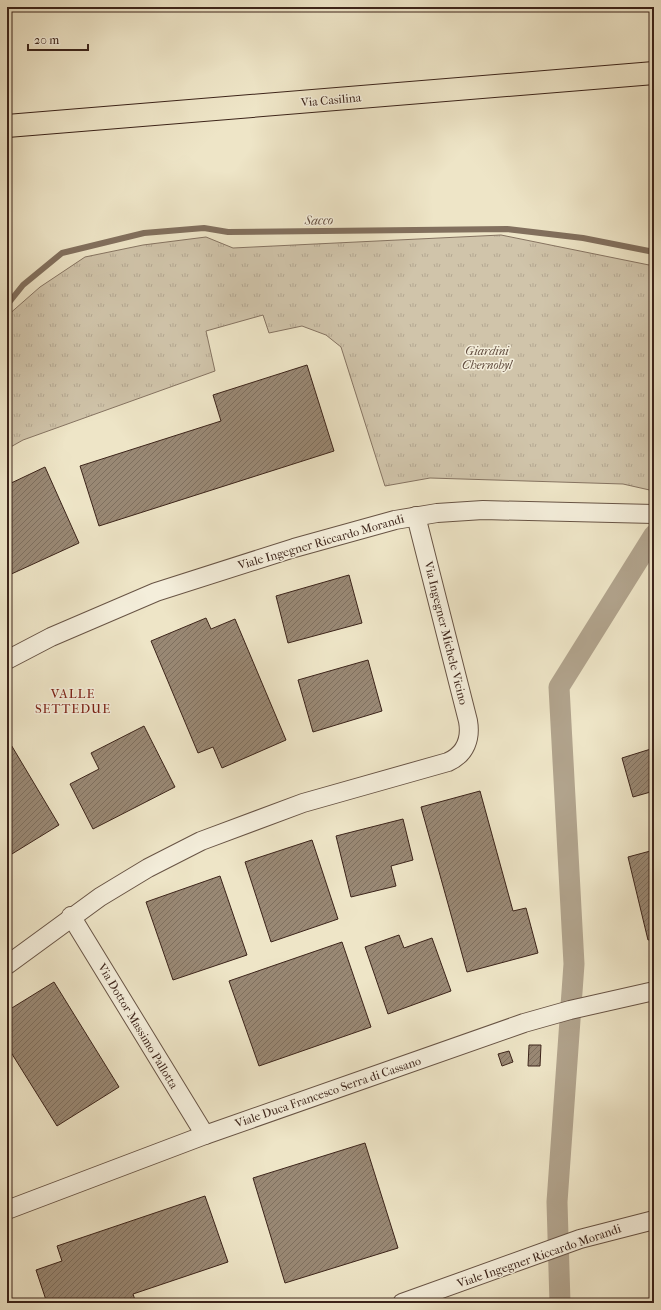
<svg xmlns="http://www.w3.org/2000/svg" width="661" height="1310" font-family="'IM FELL French Canon',serif">
<style>
.grass{fill:url(#grass-tufts);stroke:#867462}
.lines{fill:none;stroke-linecap:round;stroke-linejoin:round}
.stream{stroke:#82705e;stroke-width:6}
.canal{stroke:#b1a38c;stroke-width:21}
.building{fill:url(#building-hatch);stroke:#3c241a}
.street-casing{stroke:#685445;stroke-width:20}
.primary-casing{stroke:#3c241a;stroke-width:24}
.street{stroke:#f4eedb;stroke-width:18}
.primary{stroke:#eee5c7;stroke-width:22}
.labels{text-anchor:middle;dominant-baseline:central;stroke-width:3;stroke-linejoin:round;paint-order:stroke}
.street-label{font-size:12px;fill:#3c241a;stroke:#f4eedb}
.park-label{font-size:12px;font-style:italic;fill:#614c3e;stroke:#f4eedb}
.water-label{font-size:13px;font-style:italic;fill:#655042;stroke:#f4eedb}
.neighbourhood-label{font-size:13px;letter-spacing:1px;fill:#7a1f14;stroke:#f4eedb}
</style>
<defs>
<pattern id="grass-tufts" width="24" height="20" patternUnits="userSpaceOnUse"><rect width="24" height="20" fill="#d0c4aa"/><path d="M3 7l-1-3M5 7V3M7 7l1-3M15 17l-1-3M17 17v-4M19 17l1-3" fill="none" stroke="#b4a892"/></pattern>
<pattern id="building-hatch" width="6" height="6" patternUnits="userSpaceOnUse"><rect width="6" height="6" fill="#998874"/><path d="M-1 1l2-2M0 6l6-6M5 7l2-2" fill="none" stroke="#7e6f5e"/></pattern>
</defs>
<rect width="100%" height="100%" fill="#eee5c7"/>
<filter id="stains"><feTurbulence type="fractalNoise" baseFrequency=".005" numOctaves="4"/><feColorMatrix values="0 0 0 0 .2 0 0 0 0 .09 0 0 0 0 .02 0 0 0 .5 -.17"/></filter>
<radialGradient id="worn" r=".72"><stop offset=".6" stop-color="#630" stop-opacity="0"/><stop offset="1" stop-color="#630" stop-opacity=".3"/></radialGradient>
<!-- grass -->
<path class="grass" d="M501 235 654 266V491L623 484 430 478 385 486 341 347 326 335 302 326 269 333 263 315 206 331 215 371 23 440 7 449V316L40 287 85 257 143 245 206 237 233 248Z"/>
<g class="lines">
<!-- stream -->
<path class="stream" d="M7 305 23 285 62 253 144 233 204 228 228 232 507 229 583 238 654 252"/>
<!-- canal -->
<path class="canal" d="M560 1303 557 1202 574 964 559 687 654 535"/>
</g>
<!-- building -->
<g class="building">
<path d="M307 365 334 451 99 526 80 466 221 421 213 395Z"/>
<path d="M45 467 79 543 7 576V485Z"/>
<path d="M349 575 362 623 288 643 276 596Z"/>
<path d="M206 618 211 629 235 619 286 740 222 768 213 747 198 753 151 641Z"/>
<path d="M368 660 382 711 313 732 298 680Z"/>
<path d="M144 726 175 787 93 829 70 784 99 769 91 753Z"/>
<path d="M7 738 59 825 7 857Z"/>
<path d="M654 748V791L633 797 622 758Z"/>
<path d="M480 791 513 911 526 908 538 953 467 972 421 807Z"/>
<path d="M403 819 413 860 391 866 396 886 351 897 336 836Z"/>
<path d="M312 840 338 919 271 942 245 862Z"/>
<path d="M654 850V939L648 940 628 857Z"/>
<path d="M220 876 247 955 173 980 146 902Z"/>
<path d="M399 935 404 948 432 938 451 991 388 1014 365 947Z"/>
<path d="M342 942 371 1027 259 1066 229 981Z"/>
<path d="M54 982 119 1087 57 1126 7 1046V1011Z"/>
<path d="M529 1045H541L540 1066H528Z"/>
<path d="M509 1051 513 1062 502 1066 498 1054Z"/>
<path d="M365 1143 398 1248 285 1283 253 1178Z"/>
<path d="M205 1196 228 1262 133 1294 136 1303H47L36 1270 62 1261 57 1246Z"/>
</g>
<g class="lines">
<!-- street casing -->
<g class="street-casing">
<g id="street">
<path d="M7 660 51 637 156 592 294 548 395 520 437 513 483 510 654 514"/>
<path d="M71 916 205 1135"/>
<path d="M7 965 100 897 148 868 201 841 303 803 448 762C466 754 471 738 468 721L416 516"/>
<path d="M7 1210 205 1135 524 1023 570 1010 654 991"/>
<path d="M402 1303 580 1239 654 1220"/>
</g>
</g>
<!-- primary casing -->
<g class="primary-casing">
<path id="primary" d="M7 126 654 73"/>
</g>
<!-- street -->
<use href="#street" class="street"/>
<!-- primary -->
<use href="#primary" class="primary"/>
</g>
<g class="labels">
<!-- street labels -->
<g class="street-label">
<text transform="translate(331 100) rotate(-5)">Via Casilina</text>
<text transform="translate(321 542) rotate(-16)">Viale Ingegner Riccardo Morandi</text>
<text transform="translate(446 633) rotate(76)">Via Ingegner Michele Vicino</text>
<text transform="translate(138 1026) rotate(59)">Via Dottor Massimo Pallotta</text>
<text transform="translate(328 1092) rotate(-19)">Viale Duca Francesco Serra di Cassano</text>
<text transform="translate(539 1256) rotate(-19)">Viale Ingegner Riccardo Morandi</text>
</g>
<!-- park labels -->
<g class="park-label">
<text x="487" y="351">Giardini<tspan x="487" dy="14">Chernobyl</tspan></text>
</g>
<!-- water labels -->
<g class="water-label">
<text transform="translate(319 220) rotate(-1)">Sacco</text>
</g>
<!-- neighbourhood labels -->
<g class="neighbourhood-label">
<text x="73" y="693">VALLE<tspan x="73" dy="15">SETTEDUE</tspan></text>
</g>
</g>
<!-- margin -->
<rect width="661" height="1310" fill="none" stroke="#eee5c7" stroke-width="24"/>
<rect x="8" y="8" width="645" height="1294" fill="none" stroke="#3c241a" stroke-width="2"/>
<rect x="12" y="12" width="637" height="1286" fill="none" stroke="#3c241a"/>
<!-- scale -->
<path d="M28 44v6h60v-6" fill="none" stroke="#3c241a" stroke-width="2"/>
<text x="34" y="44" font-size="12" fill="#3c241a" stroke="#f4eedb" stroke-width="3" paint-order="stroke">20 m</text>
<rect width="100%" height="100%" filter="url(#stains)"/>
<rect width="100%" height="100%" fill="url(#worn)"/>
</svg>
